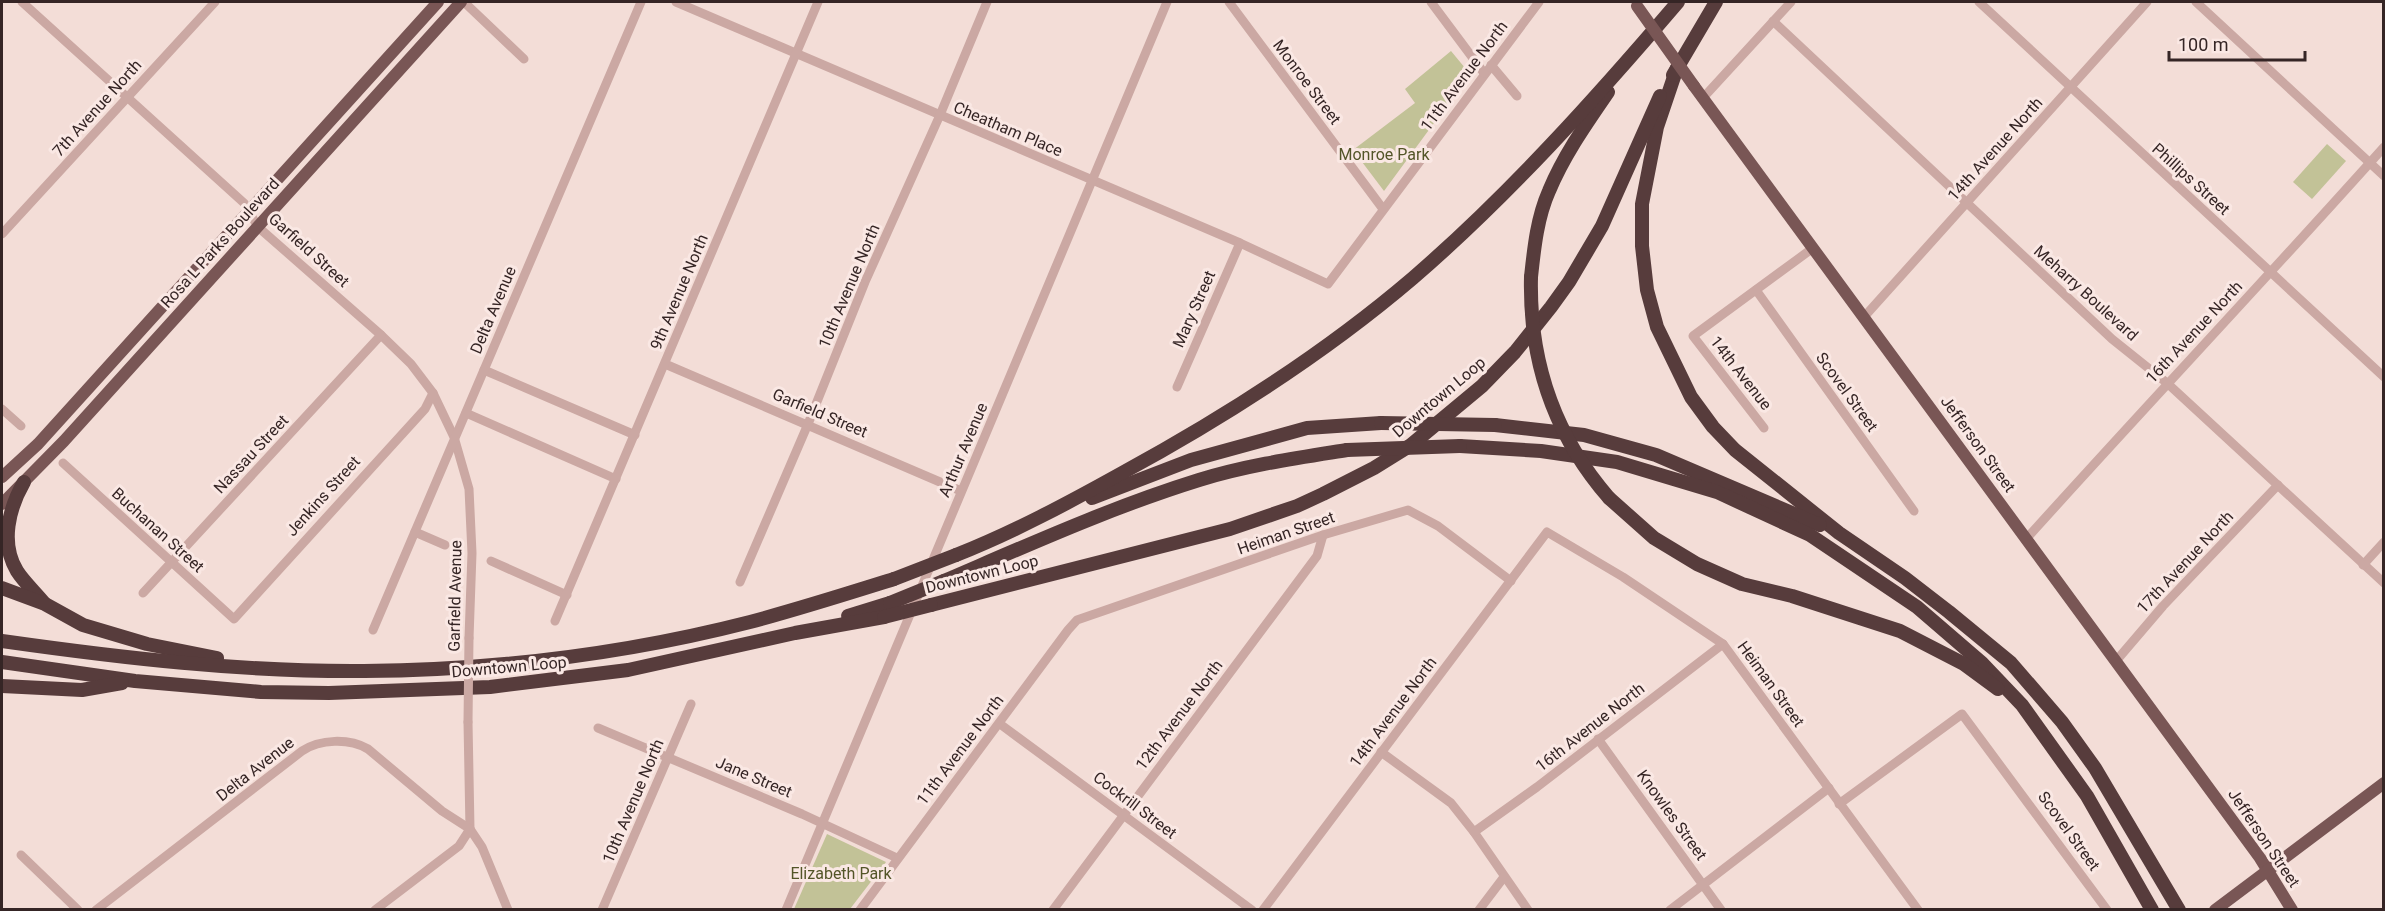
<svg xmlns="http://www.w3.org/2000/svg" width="2385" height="911" font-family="Roboto,sans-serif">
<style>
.green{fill:#c2c297}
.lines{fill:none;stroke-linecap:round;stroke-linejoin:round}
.minor{stroke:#cba8a3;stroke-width:9}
.major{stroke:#795655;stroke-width:12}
.highway{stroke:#573c3c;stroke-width:14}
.minor-bridge{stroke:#cba8a3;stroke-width:9}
.major-bridge{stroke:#795655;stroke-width:12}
.highway-bridge{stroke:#573c3c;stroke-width:14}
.labels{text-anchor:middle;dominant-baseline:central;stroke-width:6;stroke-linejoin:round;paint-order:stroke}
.street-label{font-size:16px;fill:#352525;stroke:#fae8e4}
.park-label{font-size:16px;fill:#535528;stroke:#fae8e4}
</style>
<rect width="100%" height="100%" fill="#f3ddd7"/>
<!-- green -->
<g class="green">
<path d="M1451 51 1470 74 1384 191 1353 150 1415 103 1405 89Z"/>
<path d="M2327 144 2346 161 2312 199 2293 182Z"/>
<path d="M827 834 886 862 850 909H794Z"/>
</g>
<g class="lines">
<!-- minor -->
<g class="minor">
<path d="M22 2 244 203 258 227 381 335 411 364 433 393 454 437 469 489 472 553 469 638"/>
<path d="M464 2 524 59"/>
<path d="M676 2 1240 243 1328 284 1539 2"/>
<path d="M1229 2 1383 209"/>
<path d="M1431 2 1484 73"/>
<path d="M1979 2 2384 377"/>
<path d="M2196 2 2384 176"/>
<path d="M1773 21 2112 339 2167 383 2384 583"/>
<path d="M1491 65 1517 96"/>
<path d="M1702 99 1791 2"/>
<path d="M2 234 215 2"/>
<path d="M1756 290 1914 511"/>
<path d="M1864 317 2147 2"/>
<path d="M665 364 961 491"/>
<path d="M484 370 635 435"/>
<path d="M1177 387 1240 243"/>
<path d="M2 409 21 426"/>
<path d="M466 413 616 479"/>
<path d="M1764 428 1693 336 1813 248"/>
<path d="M63 463 234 619 425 409 433 393"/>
<path d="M415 532 445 545"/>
<path d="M2027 538C2145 407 2266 279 2384 147"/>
<path d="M491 561 567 595"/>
<path d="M2363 565 2384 542"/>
<path d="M740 582 808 424 865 282 940 115 987 2"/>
<path d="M143 593 381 335"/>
<path d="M555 621 818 2"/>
<path d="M373 630 641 2"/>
<path d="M2116 661 2163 606 2278 485"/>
<path d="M468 722 470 829"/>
<path d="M1000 724 1252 910"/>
<path d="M598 728 802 814 897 858"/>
<path d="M1598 739 1721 910"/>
<path d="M1381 752 1451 803 1474 832 1528 910"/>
<path d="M1839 804 1962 714 2107 910"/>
<path d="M1474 832 1537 787 1723 644"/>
<path d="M21 855 78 910"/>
<path d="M96 910 302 751C320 739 349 738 368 749L442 811 470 829 482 847 508 910"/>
<path d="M375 910 459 846 470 829"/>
<path d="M602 910 691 704"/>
<path d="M786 910 1167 2"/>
<path d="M860 910 1068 630 1077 620 1323 535 1408 510 1438 526 1511 581"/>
<path d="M1053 910 1317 556 1323 535"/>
<path d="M1263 910 1547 532 1623 577 1723 644 1918 910"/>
<path d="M1479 910 1504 877"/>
<path d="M1670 910 1829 788"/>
</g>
<!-- major -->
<g class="major">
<path d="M1694 86 2260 858 2292 910"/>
<path d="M2 477 38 444 438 2"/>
<path d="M2 504 64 441 461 2"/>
<path d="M2215 910 2384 783"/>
</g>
<!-- highway -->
<g class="highway">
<path d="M1677 68 1657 127 1642 204V246L1647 290 1657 327 1691 397 1713 427 1735 450 1839 533 1905 578 1949 612 2011 663 2062 722 2095 768 2179 910"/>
<path d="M1673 75 1716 2"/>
<path d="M1531 277C1534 249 1537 218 1549 191 1564 155 1586 124 1608 92"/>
<path d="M1495 425 1584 435 1656 455 1820 525"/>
<path d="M1460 446 1541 451 1617 462 1717 492 1810 535 1917 607 1982 663 2022 705 2087 796 2152 910"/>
<path d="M24 482C9 508 0 543 17 571 24 582 35 592 44 603"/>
<path d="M1092 498 1191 460 1307 428 1381 423"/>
<path d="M1609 498 1654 538 1697 564 1742 584 1792 596 1900 631 1964 664 1998 689"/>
<path d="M956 555C1014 532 1068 503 1122 473 1225 417 1324 354 1413 278 1509 195 1596 98 1678 2"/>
<path d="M944 581C1028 545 1112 507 1199 480 1248 465 1297 458 1347 450"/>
<path d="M2 588 45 604 83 625 147 644 217 658"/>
<path d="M931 605 1230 529 1297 506 1323 494 1374 468 1411 445 1482 386 1515 352 1551 307 1569 282 1602 226 1660 96"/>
<path d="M848 616 890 603"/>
<path d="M2 641C122 658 242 672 364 671 493 670 625 654 750 622 799 609 846 594 894 579"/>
<path d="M2 662 135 681 261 692 329 693 490 687 628 670 795 633 884 617"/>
<path d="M2 686 82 690 122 683"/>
</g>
<!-- minor-bridge -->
<path class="minor-bridge" d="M468 722 469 638"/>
<!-- major-bridge -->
<path class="major-bridge" d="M1637 6 1694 86"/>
<!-- highway-bridge -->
<g class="highway-bridge">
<path d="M1531 277C1529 360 1554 435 1609 498"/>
<path d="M1381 423 1495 425"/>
<path d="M1347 450 1460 446"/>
<path d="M894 579 956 555"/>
<path d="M890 603 944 581"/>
<path d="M884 617 931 605"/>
</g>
</g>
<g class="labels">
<!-- street labels -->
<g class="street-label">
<text transform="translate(1464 76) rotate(-53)">11th Avenue North</text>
<text transform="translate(1307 82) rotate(53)">Monroe Street</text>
<text transform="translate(97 108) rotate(-48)">7th Avenue North</text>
<text transform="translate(1008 129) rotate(23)">Cheatham Place</text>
<text transform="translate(1995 149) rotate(-48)">14th Avenue North</text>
<text transform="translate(2191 179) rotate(42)">Phillips Street</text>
<text transform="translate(220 243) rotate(-48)">Rosa L Parks Boulevard</text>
<text transform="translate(309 250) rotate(42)">Garfield Street</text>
<text transform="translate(849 286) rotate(-67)">10th Avenue North</text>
<text transform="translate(679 292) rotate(-67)">9th Avenue North</text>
<text transform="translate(2086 293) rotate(42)">Meharry Boulevard</text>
<text transform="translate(1194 309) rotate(-66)">Mary Street</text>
<text transform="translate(493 310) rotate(-67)">Delta Avenue</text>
<text transform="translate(2194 332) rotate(-47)">16th Avenue North</text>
<text transform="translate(1741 373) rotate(52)">14th Avenue</text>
<text transform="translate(1847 392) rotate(54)">Scovel Street</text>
<text transform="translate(1439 397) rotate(-40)">Downtown Loop</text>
<text transform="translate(820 413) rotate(23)">Garfield Street</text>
<text transform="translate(1978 444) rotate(54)">Jefferson Street</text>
<text transform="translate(963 450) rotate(-67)">Arthur Avenue</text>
<text transform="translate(251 454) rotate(-47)">Nassau Street</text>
<text transform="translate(323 496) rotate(-48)">Jenkins Street</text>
<text transform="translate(158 530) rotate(42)">Buchanan Street</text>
<text transform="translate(1286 533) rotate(-19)">Heiman Street</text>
<text transform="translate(2185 562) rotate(-47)">17th Avenue North</text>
<text transform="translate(982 574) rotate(-14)">Downtown Loop</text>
<text transform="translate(455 596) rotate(-89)">Garfield Avenue</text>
<text transform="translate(509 667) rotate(-5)">Downtown Loop</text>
<text transform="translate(1771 684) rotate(54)">Heiman Street</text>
<text transform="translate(1393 712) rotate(-53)">14th Avenue North</text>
<text transform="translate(1179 715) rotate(-53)">12th Avenue North</text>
<text transform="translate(1590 727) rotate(-38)">16th Avenue North</text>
<text transform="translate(960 750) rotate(-53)">11th Avenue North</text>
<text transform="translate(255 769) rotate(-38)">Delta Avenue</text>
<text transform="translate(754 777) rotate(23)">Jane Street</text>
<text transform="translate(633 801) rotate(-67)">10th Avenue North</text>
<text transform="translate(1135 805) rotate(37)">Cockrill Street</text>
<text transform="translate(1672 815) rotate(54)">Knowles Street</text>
<text transform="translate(2069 831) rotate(54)">Scovel Street</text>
<text transform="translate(2264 838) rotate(56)">Jefferson Street</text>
</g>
<!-- park labels -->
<g class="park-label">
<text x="1384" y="154">Monroe Park</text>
<text x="841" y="873">Elizabeth Park</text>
</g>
</g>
<!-- border -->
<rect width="2385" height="911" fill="none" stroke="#352525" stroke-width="6"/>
<!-- scale -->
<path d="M2169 51v9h136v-9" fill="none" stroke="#352525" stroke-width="3"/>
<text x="2178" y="51" font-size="18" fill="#352525" stroke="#fae8e4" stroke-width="4.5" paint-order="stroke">100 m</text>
</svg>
